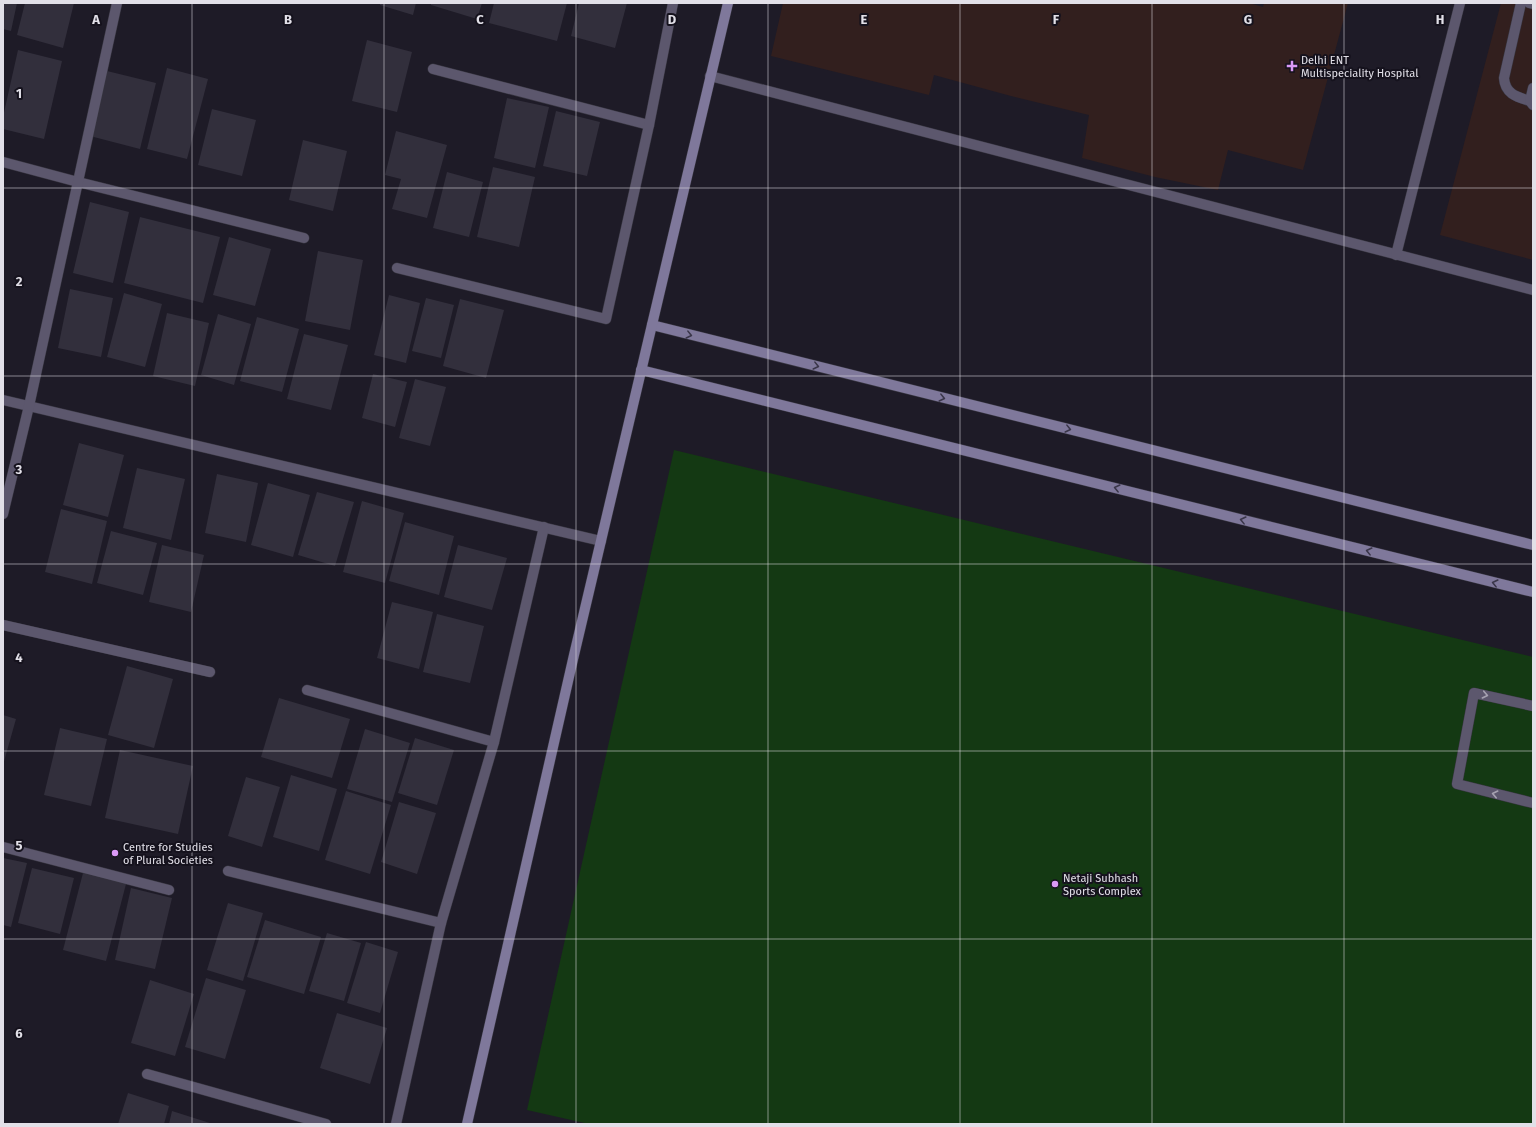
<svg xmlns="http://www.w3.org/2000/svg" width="1536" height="1127" font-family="'Fira Sans',sans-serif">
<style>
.commercial{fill:#321f1e}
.green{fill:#143913}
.building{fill:#322f3c}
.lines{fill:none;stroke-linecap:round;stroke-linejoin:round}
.lane-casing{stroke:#393742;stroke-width:11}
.street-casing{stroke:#393742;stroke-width:11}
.secondary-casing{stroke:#393742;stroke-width:11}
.lane{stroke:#5c576d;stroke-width:10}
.street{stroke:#5c576d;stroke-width:10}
.secondary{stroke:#7f789b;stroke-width:10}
.oneway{stroke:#3a3649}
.oneway2{stroke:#a6a2b1}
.grid{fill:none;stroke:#e2e0e8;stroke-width:1;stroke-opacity:0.55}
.poi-dot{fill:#db9af6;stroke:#15121d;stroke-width:1.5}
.labels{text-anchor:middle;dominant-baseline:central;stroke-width:4;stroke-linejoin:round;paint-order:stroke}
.poi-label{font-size:11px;fill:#e2e0e8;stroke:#15121d;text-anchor:start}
.grid-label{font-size:13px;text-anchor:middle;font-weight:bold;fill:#e2e0e8;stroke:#15121d;stroke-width:4;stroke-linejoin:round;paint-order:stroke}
</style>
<rect width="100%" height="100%" fill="#1e1b27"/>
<!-- commercial -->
<g class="commercial">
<path d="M783 3H1249L1263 7 1264 3H1348L1303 170 1228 150 1218 190 1155 177 1082 158 1089 115 1011 96 934 75 929 95 771 56Z"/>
<path d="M1501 3H1533V260L1440 235Z"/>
</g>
<!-- green -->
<path class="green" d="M674 450 1533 657V1124H589L527 1110Z"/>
<!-- building -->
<g class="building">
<path d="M3 3H17L11 31 3 29Z"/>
<path d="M25 3H74L63 48 17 35Z"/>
<path d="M380 3H416L413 15 380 5Z"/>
<path d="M431 3H482L477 19 431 5Z"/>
<path d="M494 3H567L557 41 489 23Z"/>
<path d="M579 3H627L615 48 571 36Z"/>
<path d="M367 40 412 52 397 112 352 101Z"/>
<path d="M18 50 62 61 44 139 3 129V117Z"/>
<path d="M167 68 208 79 187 159 147 149Z"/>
<path d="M107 71 156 83 140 149 90 136Z"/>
<path d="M507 98 549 107 535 168 494 158Z"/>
<path d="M212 109 256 120 242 176 198 165Z"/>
<path d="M556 111 600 122 587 176 543 166Z"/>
<path d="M396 131 447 145 427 218 392 209 401 179 385 175Z"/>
<path d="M303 140 347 151 333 211 289 200Z"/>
<path d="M493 167 535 177 519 247 477 237Z"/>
<path d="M447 172 483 182 469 237 433 228Z"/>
<path d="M90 202 129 212 113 283 73 273Z"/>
<path d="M140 217 220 237 203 303 124 283Z"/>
<path d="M229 237 271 249 255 306 213 295Z"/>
<path d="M318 251 363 260 350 330 305 321Z"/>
<path d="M70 289 113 298 101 357 58 348Z"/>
<path d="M124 293 162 304 145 367 107 357Z"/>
<path d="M389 295 420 303 406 363 374 355Z"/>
<path d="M426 298 454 305 441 358 412 351Z"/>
<path d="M460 299 504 310 486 378 443 366Z"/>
<path d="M167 313 209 323 195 386 153 376Z"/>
<path d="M218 314 251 324 234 385 201 375Z"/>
<path d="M257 317 299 329 282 392 240 381Z"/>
<path d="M304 334 348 345 331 410 287 399Z"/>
<path d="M373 374 407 382 395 427 362 418Z"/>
<path d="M415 379 446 387 430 446 399 438Z"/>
<path d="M79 443 124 455 108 517 63 505Z"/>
<path d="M137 468 185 479 171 540 123 528Z"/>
<path d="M217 474 258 483 246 542 205 533Z"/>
<path d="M268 483 310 495 293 557 251 545Z"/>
<path d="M317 492 354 502 335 566 298 555Z"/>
<path d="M362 501 404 513 385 583 343 572Z"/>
<path d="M61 509 107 521 92 584 45 572Z"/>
<path d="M405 522 454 536 439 595 389 581Z"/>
<path d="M111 531 157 543 143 595 97 583Z"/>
<path d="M162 545 204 555 191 612 149 602Z"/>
<path d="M458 545 507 558 492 610 444 597Z"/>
<path d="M392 602 433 612 419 669 377 658Z"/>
<path d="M437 614 484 626 470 683 423 672Z"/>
<path d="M127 666 173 679 154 748 108 735Z"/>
<path d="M279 698 350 719 332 778 261 757Z"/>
<path d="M3 715 16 719 3 765Z"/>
<path d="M60 728 107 739 91 806 44 795Z"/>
<path d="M365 729 410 743 392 802 347 789Z"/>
<path d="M415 738 454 750 437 805 398 793Z"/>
<path d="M120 750 193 766 178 834 105 818Z"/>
<path d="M291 775 337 789 319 851 273 837Z"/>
<path d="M246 777 280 787 262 847 228 836Z"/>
<path d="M346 791 391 805 370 874 325 860Z"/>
<path d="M399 802 436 813 417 874 381 862Z"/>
<path d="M3 858 27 863 11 927 3 925Z"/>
<path d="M32 868 74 878 60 934 18 923Z"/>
<path d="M83 873 126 884 106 961 63 950Z"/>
<path d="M131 888 172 898 155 969 115 960Z"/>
<path d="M228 903 263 913 243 981 207 970Z"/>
<path d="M265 920 321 937 304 994 247 977Z"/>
<path d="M327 933 361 943 344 1001 309 991Z"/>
<path d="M366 942 398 952 380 1013 347 1003Z"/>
<path d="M206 978 246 990 225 1059 185 1047Z"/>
<path d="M150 980 194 994 175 1056 131 1043Z"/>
<path d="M337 1013 387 1028 370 1084 320 1068Z"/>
<path d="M128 1093 169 1106 164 1124H118Z"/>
<path d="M172 1111 213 1124H169Z"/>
</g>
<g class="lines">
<!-- lane casing -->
<g class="lane-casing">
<g id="lane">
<path d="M1521 3 1504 78C1505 94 1517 97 1530 101"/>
<path d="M1529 3 1533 4"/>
<path d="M1533 105 1530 101 1533 88"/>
<path d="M1533 706 1474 693 1457 784 1533 803"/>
</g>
</g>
<!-- street casing -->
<g class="street-casing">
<g id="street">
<path d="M433 69 649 125"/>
<path d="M710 76 1533 290"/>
<path d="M3 162 78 182 304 238"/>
<path d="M1396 255 1460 3"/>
<path d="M397 268 606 319 649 125 673 3"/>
<path d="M3 400 601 541"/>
<path d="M3 514 29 406 117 3"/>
<path d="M3 625 210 672"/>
<path d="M307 690 494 742"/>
<path d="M3 847 169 890"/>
<path d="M228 871 441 923"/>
<path d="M147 1074 326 1124"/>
<path d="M396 1124 441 923 494 742 544 527"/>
</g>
</g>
<!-- secondary casing -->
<g class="secondary-casing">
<g id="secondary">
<path d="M652 325 1533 545"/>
<path d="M641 370 1533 592"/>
<path d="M467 1124 574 655 728 3"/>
</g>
</g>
<!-- lane -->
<use href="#lane" class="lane"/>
<!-- street -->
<use href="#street" class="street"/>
<!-- secondary -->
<use href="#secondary" class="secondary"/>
</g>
<!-- one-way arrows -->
<defs><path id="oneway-chevron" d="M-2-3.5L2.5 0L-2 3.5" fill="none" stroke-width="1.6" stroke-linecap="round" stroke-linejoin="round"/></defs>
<g class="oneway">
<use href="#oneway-chevron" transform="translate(689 335) rotate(14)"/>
<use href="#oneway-chevron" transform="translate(816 366) rotate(14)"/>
<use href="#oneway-chevron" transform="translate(942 398) rotate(14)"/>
<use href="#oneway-chevron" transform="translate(1068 429) rotate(14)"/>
<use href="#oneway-chevron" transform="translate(1117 488) rotate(-166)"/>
<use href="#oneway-chevron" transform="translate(1243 520) rotate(-166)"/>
<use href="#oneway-chevron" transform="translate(1369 551) rotate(-166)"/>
<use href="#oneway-chevron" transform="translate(1495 583) rotate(-166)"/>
</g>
<g class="oneway2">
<use href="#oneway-chevron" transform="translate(1485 695) rotate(12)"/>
<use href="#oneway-chevron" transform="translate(1495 794) rotate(-167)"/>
</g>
<!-- grid -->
<path class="grid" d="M192 3V1124M384 3V1124M576 3V1124M768 3V1124M960 3V1124M1152 3V1124M1344 3V1124M3 188H1533M3 376H1533M3 564H1533M3 751H1533M3 939H1533"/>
<!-- markers -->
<g class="poi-dot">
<path d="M1290 60h4v4h4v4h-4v4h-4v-4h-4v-4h4z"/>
<circle cx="115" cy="853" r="4"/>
<circle cx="1055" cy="884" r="4"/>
</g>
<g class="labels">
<!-- poi labels -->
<g class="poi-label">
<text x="1301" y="60">Delhi ENT<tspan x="1301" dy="13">Multispeciality Hospital</tspan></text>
<text x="123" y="847">Centre for Studies<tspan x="123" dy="13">of Plural Societies</tspan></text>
<text x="1063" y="878">Netaji Subhash<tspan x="1063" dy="13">Sports Complex</tspan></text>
</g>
</g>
<g class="grid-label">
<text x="96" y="24">A</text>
<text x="288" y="24">B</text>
<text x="480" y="24">C</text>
<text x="672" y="24">D</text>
<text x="864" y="24">E</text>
<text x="1056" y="24">F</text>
<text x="1248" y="24">G</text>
<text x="1440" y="24">H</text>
<text x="19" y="98">1</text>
<text x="19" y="286">2</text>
<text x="19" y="474">3</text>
<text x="19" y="662">4</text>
<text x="19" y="850">5</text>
<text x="19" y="1038">6</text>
</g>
<!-- border -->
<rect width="1536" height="1127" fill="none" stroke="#e2e0e8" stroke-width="8"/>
</svg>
